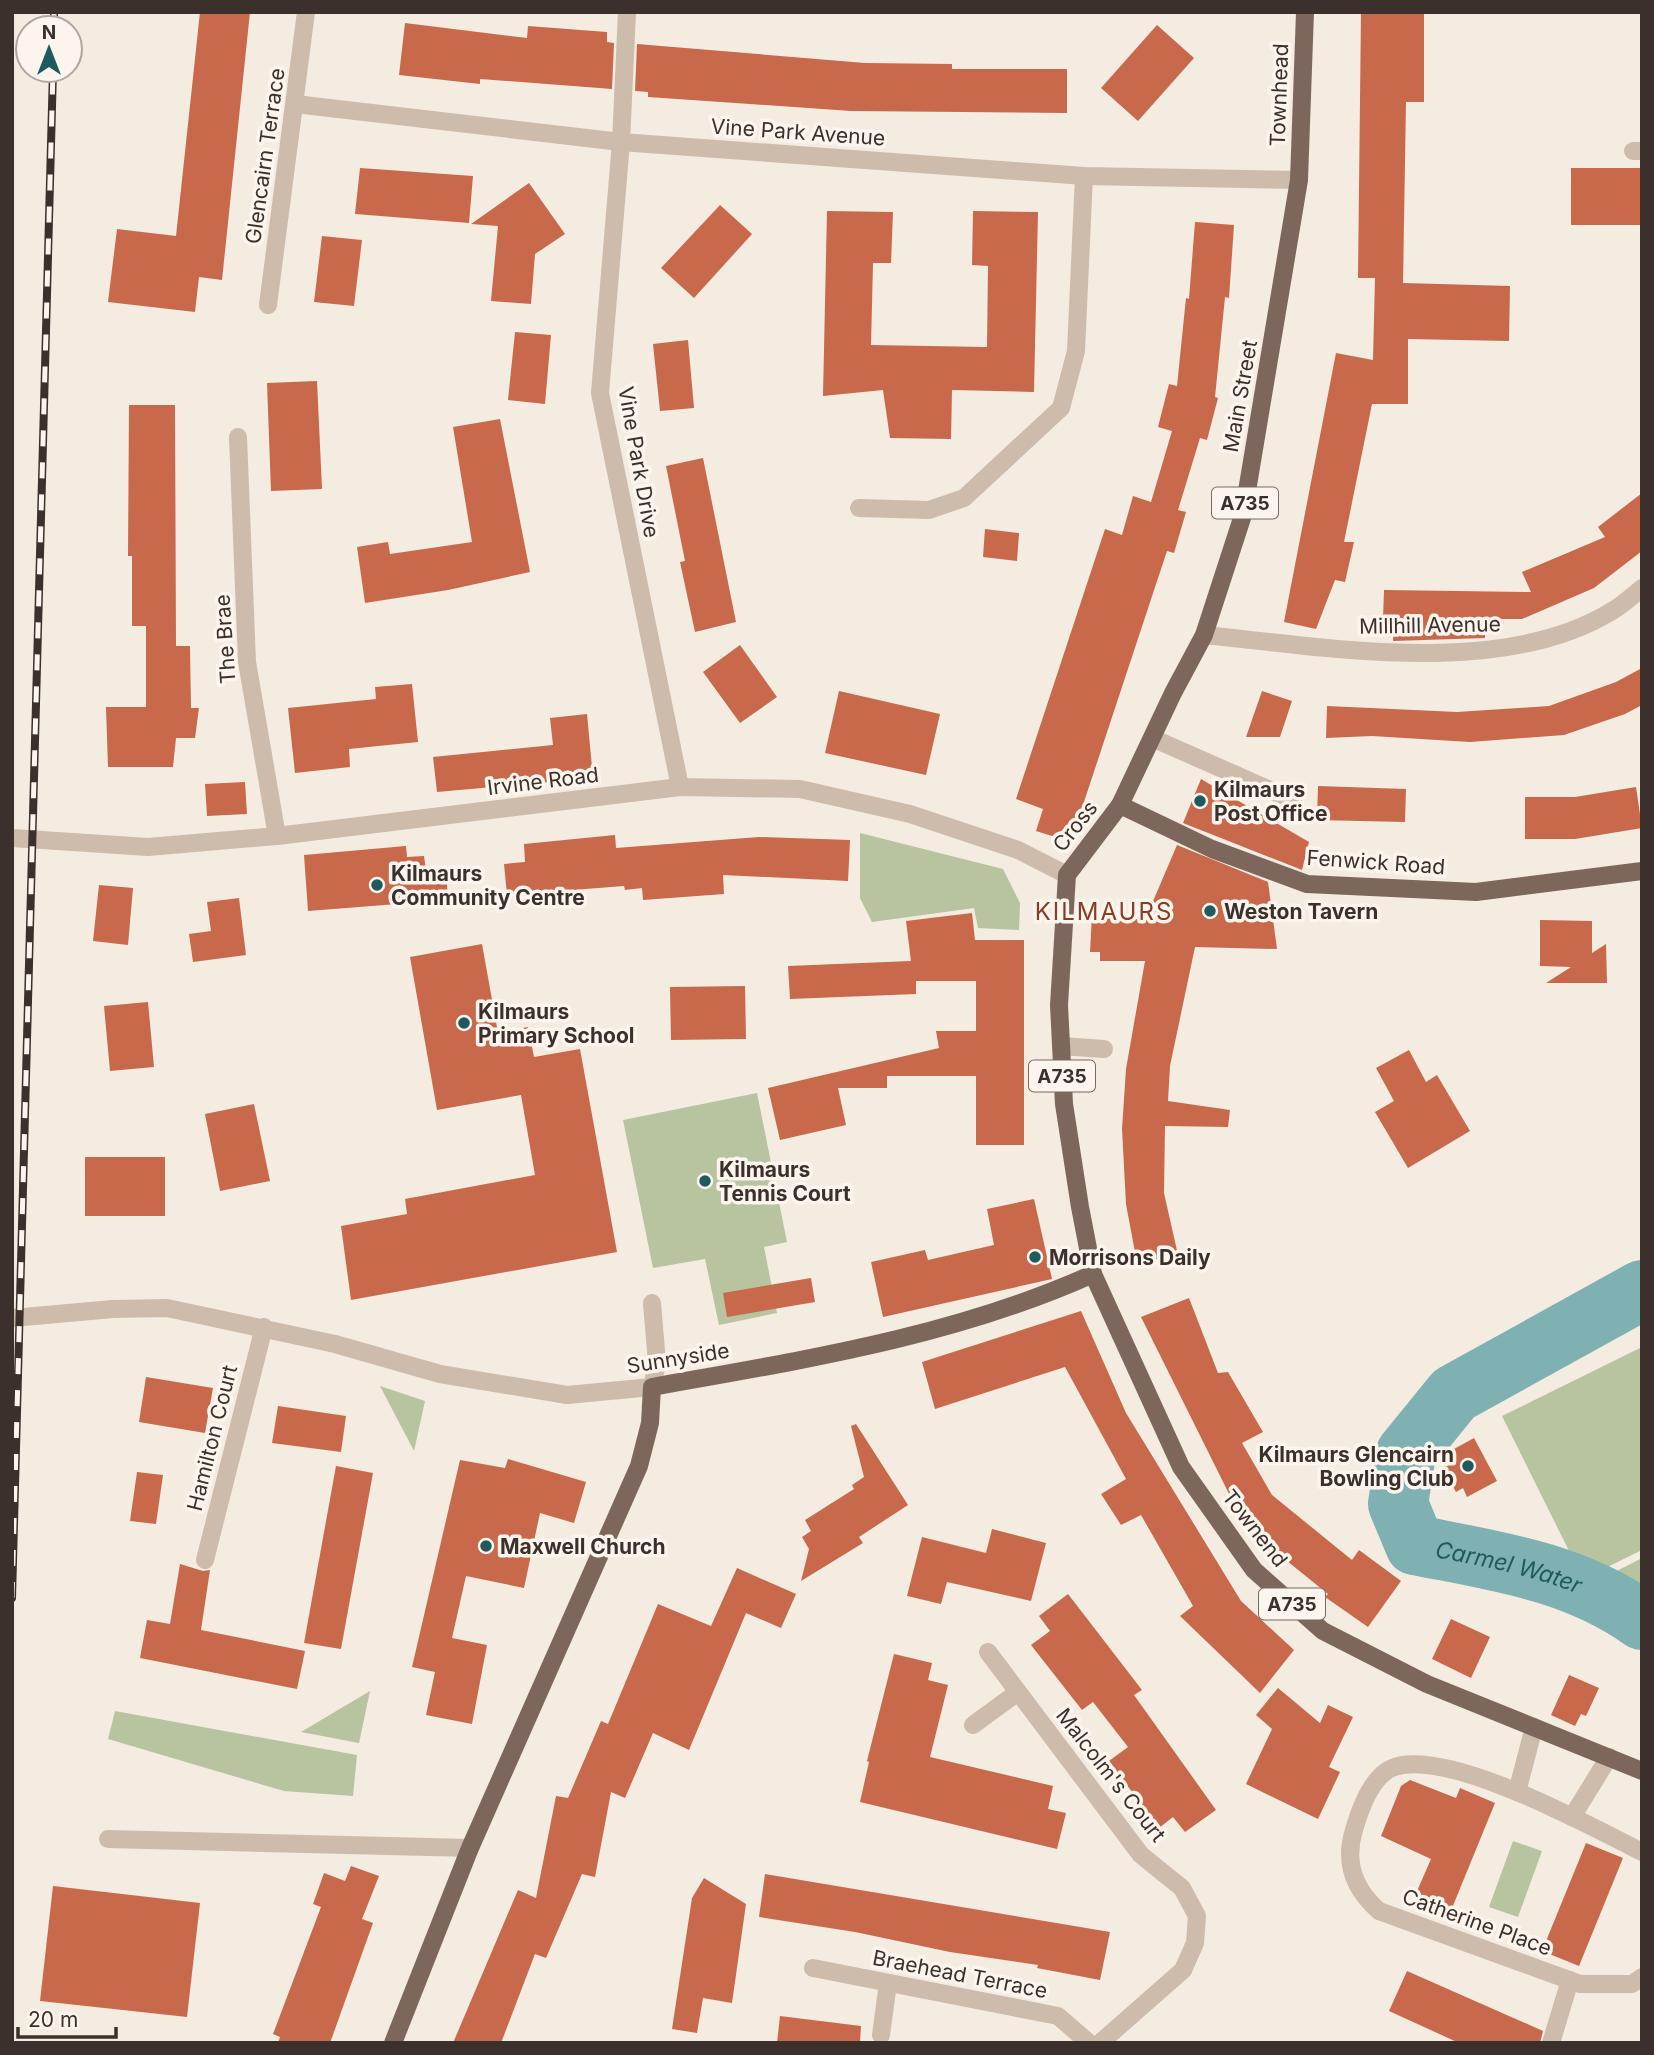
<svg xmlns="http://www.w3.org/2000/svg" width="1654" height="2055" font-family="Inter,sans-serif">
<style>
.green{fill:#b8c4a0}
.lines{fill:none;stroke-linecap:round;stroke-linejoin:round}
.river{stroke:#7fb0b2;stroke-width:60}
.building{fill:#c8694b}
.minor{stroke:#cdbbac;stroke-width:18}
.major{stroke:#7d675c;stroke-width:18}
.rail-casing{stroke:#3b302b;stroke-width:8}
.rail{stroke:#fbf5ee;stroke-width:5;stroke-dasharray:16;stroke-linecap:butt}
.poi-dot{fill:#1f5a5e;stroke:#fbf5ee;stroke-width:2.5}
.labels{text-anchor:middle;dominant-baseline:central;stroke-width:7;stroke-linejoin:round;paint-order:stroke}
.shield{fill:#fbf5ee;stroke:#756b66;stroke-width:2}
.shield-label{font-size:19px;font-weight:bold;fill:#3b302b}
.street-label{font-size:21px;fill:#3b302b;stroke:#fbf5ee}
.poi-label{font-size:21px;font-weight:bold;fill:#3b302b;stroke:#fbf5ee;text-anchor:start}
.water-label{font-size:23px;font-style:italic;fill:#1f5a5e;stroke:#fbf5ee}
.quarter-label{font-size:24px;letter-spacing:2px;fill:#8c3b22;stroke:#fbf5ee}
</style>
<rect width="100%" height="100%" fill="#f4ebe1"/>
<!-- green -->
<g class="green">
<path d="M860 833 1003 869 1020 903 1019 930 978 928 974 908 872 922 860 898Z"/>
<path d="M757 1093 787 1242 764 1247 777 1313 719 1325 705 1259 653 1268 623 1120Z"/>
<path d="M1642 1347V1550L1583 1579 1502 1416Z"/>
<path d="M380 1386 425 1401 414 1451Z"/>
<path d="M1642 1558V1598L1607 1576Z"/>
<path d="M370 1691 359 1743 301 1732Z"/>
<path d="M115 1711 357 1755 353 1796 284 1791 108 1739Z"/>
<path d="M1513 1841 1542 1851 1518 1917 1489 1907Z"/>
</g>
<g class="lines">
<!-- river -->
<path class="river" id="s1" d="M1642 1290 1454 1394 1406 1453 1398 1504 1415 1545C1495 1561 1573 1571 1642 1620"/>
</g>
<!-- building -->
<g class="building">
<path d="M200 12H250L222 280 199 277 195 312 108 302 117 229 176 236Z"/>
<path d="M1361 12H1424V102H1406L1403 283 1510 286 1509 341 1408 339V404H1372L1344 542H1354L1345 582 1335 580 1316 629 1284 622 1336 353 1373 360 1375 278H1358Z"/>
<path d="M405 23 527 38 528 26 607 32V42L614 43 612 89 480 79V84L399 75Z"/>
<path d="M1157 25 1194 58 1138 121 1101 88Z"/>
<path d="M637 44 865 63 952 64V69H1067V113L851 111 648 97V92L635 91Z"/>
<path d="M360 168 473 176 469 223 355 214Z"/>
<rect x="1571" y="168" width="71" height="57"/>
<path d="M529 183 565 234 535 254 531 304 491 301 498 226 471 224Z"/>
<path d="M720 205 752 234 694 298 661 268Z"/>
<path d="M827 211 893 212 891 263H873L871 345 987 347 988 266 972 265 973 211 1038 212 1034 392 952 390 951 439 890 438 883 390 823 396Z"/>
<path d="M1195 222 1234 225 1229 298 1225 297 1215 397 1218 398 1207 440 1200 438 1178 510 1186 512 1174 553 1167 551 1078 820 1073 818 1065 840 1036 831 1043 809 1016 799 1105 529 1122 535 1133 496 1151 502 1172 431 1158 427 1169 384 1177 386 1186 298 1189 299Z"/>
<path d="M322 236 362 240 354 306 314 302Z"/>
<path d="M515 332 551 335 545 404 508 400Z"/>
<path d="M688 340 694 408 660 411 653 344Z"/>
<path d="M317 381 322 489 271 491 267 383Z"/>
<path d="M129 405H175L176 646H190L191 708H199L195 738H176L173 767H108L106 707H146V626H132V556H128Z"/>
<path d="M500 419 530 572 448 590 365 603 357 547 388 542 390 554 472 542 453 427Z"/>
<path d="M703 458 736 622 695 632 680 562 685 561 666 466Z"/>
<path d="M1642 493V551L1594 588 1522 619H1485V638L1393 641 1394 619H1383L1384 590 1531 592 1522 572 1605 537 1598 527Z"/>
<path d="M985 529 1019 533 1017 561 983 557Z"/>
<path d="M740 645 777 697 740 723 703 672Z"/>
<path d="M1642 668V705L1625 714 1564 735 1470 742 1372 736 1326 738 1327 706 1457 712 1549 706 1616 682Z"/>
<path d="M412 684 418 742 349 749 350 767 295 773 288 708 376 699 375 687Z"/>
<path d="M839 691 940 714 926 775 825 753Z"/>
<path d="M1262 691 1292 701 1280 737H1246Z"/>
<path d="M587 714 593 778 437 792 433 757 553 745 550 718Z"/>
<path d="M1201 779 1309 842 1302 870 1183 823Z"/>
<path d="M245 782 247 814 207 816 205 784Z"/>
<path d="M1318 786 1406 789 1405 822 1317 820Z"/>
<path d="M1636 787 1642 828 1575 839H1525V797H1575Z"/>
<path d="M615 835 616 848 759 837 850 840 848 881 723 875 724 894 643 900 642 888 625 890 624 886 507 895 504 864 525 862 524 844Z"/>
<path d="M1177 845 1268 882 1277 949 1195 947 1170 1066 1168 1101 1230 1110 1228 1127 1165 1126 1164 1193 1178 1255 1137 1263 1126 1204 1122 1129 1126 1069 1145 961H1100V952H1090L1092 915 1145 920Z"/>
<path d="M406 846 407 857 424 856 426 870 446 869 448 900 308 911 304 855Z"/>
<path d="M99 885 133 888 128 945 93 941Z"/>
<path d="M239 898 246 955 193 962 189 934 211 931 207 902Z"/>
<path d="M972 913 975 940H1024V1145H976V1076H887V1088H838L846 1125 780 1140 768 1088 939 1048 936 1031H976V981H916V994L790 999 788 966 911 961 906 921Z"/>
<path d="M1540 920 1592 921V953L1606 944 1607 983H1546L1571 967 1540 966Z"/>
<path d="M482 944 498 1033 528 1027 534 1057 580 1049 617 1252 351 1300 341 1226 407 1214 405 1199 535 1175 521 1095 437 1110 410 957Z"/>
<path d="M745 986 746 1039 671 1040 670 987Z"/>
<path d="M148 1002 154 1067 110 1071 104 1006Z"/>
<path d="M1409 1050 1426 1082 1437 1075 1470 1131 1408 1168 1375 1112 1394 1101 1376 1068Z"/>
<path d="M254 1104 270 1181 220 1191 205 1114Z"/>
<rect x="85" y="1157" width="80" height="59"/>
<path d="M1034 1199 1052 1279 883 1317 871 1262 925 1250 928 1260 994 1245 987 1209Z"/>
<path d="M811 1278 815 1302 727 1317 723 1293Z"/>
<path d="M1189 1298 1218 1373 1228 1372 1263 1432 1242 1443 1272 1495 1352 1560 1359 1550 1401 1581 1368 1627 1325 1597 1328 1594 1246 1528 1141 1317Z"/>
<path d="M1081 1311 1126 1413 1241 1601 1294 1650 1260 1693 1180 1616 1193 1606 1141 1515 1121 1525 1101 1494 1126 1479 1065 1367 935 1409 922 1362Z"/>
<path d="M146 1377 213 1388 205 1433 139 1422Z"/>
<path d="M278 1406 346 1416 341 1452 272 1443Z"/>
<path d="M856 1424 908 1505 859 1537 863 1543 801 1581 809 1549 802 1537 811 1531 805 1520 854 1489 852 1485 864 1477 851 1426Z"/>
<path d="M1474 1438 1497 1481 1467 1497 1463 1488 1456 1492 1443 1468 1451 1464 1445 1454Z"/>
<path d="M508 1459 586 1482 574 1523 540 1513 524 1588 466 1576 452 1638 487 1645 472 1724 426 1715 435 1672 412 1667 460 1460 505 1468Z"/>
<path d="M336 1466 373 1473 341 1649 304 1643Z"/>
<path d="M137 1472 163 1475 156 1524 130 1521Z"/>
<path d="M992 1529 1046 1543 1031 1601 947 1582 941 1604 907 1596 922 1537 986 1553Z"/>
<path d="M180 1564 203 1571 210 1570 201 1630 305 1651 297 1689 140 1658 147 1620 170 1624Z"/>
<path d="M737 1568 796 1594 781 1628 746 1613 689 1750 653 1733 625 1798 611 1792 595 1877 582 1874 546 1958 535 1954 501 2043H453L518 1890 536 1898 556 1796 568 1798 601 1721 608 1724 658 1604 711 1626Z"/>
<path d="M1068 1594 1142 1690 1134 1695 1216 1810 1185 1832 1173 1817 1159 1828 1109 1761 1128 1747 1093 1702 1082 1710 1031 1645 1050 1631 1039 1616Z"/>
<path d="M1451 1619 1490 1637 1471 1678 1432 1659Z"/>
<path d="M894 1654 932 1663 928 1680 948 1685 930 1757 1053 1786 1048 1809 1066 1813 1057 1849 860 1802 869 1762 867 1761Z"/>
<path d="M1569 1675 1599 1688 1586 1716 1581 1714 1575 1726 1551 1715Z"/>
<path d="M1278 1688 1320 1723 1328 1705 1353 1717 1329 1767 1340 1772 1318 1819 1246 1784 1272 1729 1256 1715Z"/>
<path d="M1410 1780 1456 1798 1460 1788 1495 1803 1450 1913 1414 1898 1431 1859 1381 1836 1401 1786Z"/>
<path d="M1586 1843 1623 1858 1579 1966 1542 1951Z"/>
<path d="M351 1866 379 1876 362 1919 373 1923 330 2043H278L280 2037 273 2034 321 1907 313 1904 324 1873 345 1881Z"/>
<path d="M765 1874 1110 1932 1100 1980 1037 1968 1038 1965 950 1952 855 1932 759 1917Z"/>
<path d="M704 1878 746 1904 732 2003 703 1998 697 2033 672 2029 692 1898Z"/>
<path d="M53 1886 200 1903 187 2017 40 2001Z"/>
<path d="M1407 1971 1543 2031 1540 2043H1459L1389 2011Z"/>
<path d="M780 2016 861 2026 860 2043H777Z"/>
</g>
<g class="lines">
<!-- minor -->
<g class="minor">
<path d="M627 12 621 142 600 393 680 787"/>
<path d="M295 104 621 142 1084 176 1299 180"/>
<path d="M1633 151H1642"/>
<path d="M268 305 306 12"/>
<path d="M238 437 247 662 277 836"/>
<path d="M859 508 929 510 964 498 1061 408 1076 351 1084 176"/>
<path d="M1204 635C1328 647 1501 679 1612 611 1623 605 1632 596 1642 588"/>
<path d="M1152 738 1293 800"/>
<path d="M12 838 148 847 277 836 680 787 800 789 910 814 1018 850 1067 875"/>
<path d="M1061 1046 1104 1049"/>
<path d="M12 1318 113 1309 167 1308 335 1344 440 1374 567 1395 652 1387 657 1363 652 1303"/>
<path d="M205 1560 264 1327"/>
<path d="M988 1652 1141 1855 1182 1888 1197 1916 1195 1943 1183 1970 1100 2043"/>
<path d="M973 1725 1018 1692"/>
<path d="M1517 1792 1534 1727"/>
<path d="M1572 1817 1609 1757"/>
<path d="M108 1839 470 1848"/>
<path d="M1642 1852C1592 1827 1445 1746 1392 1768 1371 1777 1360 1809 1354 1830 1344 1862 1354 1889 1379 1911L1580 1984H1632L1642 1977"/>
<path d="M813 1968 1058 2016 1089 2043"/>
<path d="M881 2035 888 1983"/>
<path d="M1551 2043 1570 1980"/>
</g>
<!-- major -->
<g class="major">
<path d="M1305 12 1299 180 1243 515 1204 635 1173 693 1120 805 1067 875 1059 1005 1064 1104 1080 1207 1093 1274 1181 1467 1254 1570 1323 1631 1427 1684 1642 1771"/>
<path d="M1120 805 1212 849 1307 884 1476 892 1642 871"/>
<path d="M393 2043 470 1848 639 1466 650 1423 652 1387C802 1360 953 1337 1093 1274"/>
</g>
<!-- rail casing -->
<g class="rail-casing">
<g id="rail">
<path d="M54 28V12"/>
<path d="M12 1598 53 70"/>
</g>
</g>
<!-- rail -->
<use href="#rail" class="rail"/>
</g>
<!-- markers -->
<g class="poi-dot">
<circle cx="1200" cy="801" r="7"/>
<circle cx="377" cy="885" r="7"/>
<circle cx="1210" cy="911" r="7"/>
<circle cx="464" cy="1023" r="7"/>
<circle cx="705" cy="1181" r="7"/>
<circle cx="1035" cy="1257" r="7"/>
<circle cx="1468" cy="1466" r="7"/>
<circle cx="486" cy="1546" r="7"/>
</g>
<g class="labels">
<!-- shield labels -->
<g class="shield">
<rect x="1212" y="487.5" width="66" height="31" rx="5"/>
<rect x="1029" y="1060.5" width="66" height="31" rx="5"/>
<rect x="1259" y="1588.5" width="66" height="31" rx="5"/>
</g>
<g class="shield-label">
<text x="1245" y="503">A735</text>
<text x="1062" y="1076">A735</text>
<text x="1292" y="1604">A735</text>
</g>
<!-- street labels -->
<g class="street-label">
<text transform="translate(1279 95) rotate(-88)">Townhead</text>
<text transform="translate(798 132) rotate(4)">Vine Park Avenue</text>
<text transform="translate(265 156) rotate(-82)">Glencairn Terrace</text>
<text transform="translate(1240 396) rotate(-80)">Main Street</text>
<text transform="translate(639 462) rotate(80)">Vine Park Drive</text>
<text transform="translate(1430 625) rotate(-1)">Millhill Avenue</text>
<text transform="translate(225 639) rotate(-94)">The Brae</text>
<text transform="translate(543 781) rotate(-7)">Irvine Road</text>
<text transform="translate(1075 826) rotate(-52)">Cross</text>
<text transform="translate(1376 862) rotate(4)">Fenwick Road</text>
<text transform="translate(678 1358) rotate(-9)">Sunnyside</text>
<text transform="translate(212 1438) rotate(-76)">Hamilton Court</text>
<text transform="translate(1255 1528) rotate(52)">Townend</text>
<text transform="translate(1111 1775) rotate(52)">Malcolm's Court</text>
<text transform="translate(1477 1922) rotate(20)">Catherine Place</text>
<text transform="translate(960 1974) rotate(11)">Braehead Terrace</text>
</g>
<!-- poi labels -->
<g class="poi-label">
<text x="1214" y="789">Kilmaurs<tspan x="1214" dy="24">Post Office</tspan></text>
<text x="391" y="873">Kilmaurs<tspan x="391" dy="24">Community Centre</tspan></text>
<text x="1224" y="911">Weston Tavern</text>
<text x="478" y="1011">Kilmaurs<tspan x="478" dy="24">Primary School</tspan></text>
<text x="719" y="1169">Kilmaurs<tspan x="719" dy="24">Tennis Court</tspan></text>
<text x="1049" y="1257">Morrisons Daily</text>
<text x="1454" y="1454" text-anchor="end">Kilmaurs Glencairn<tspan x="1454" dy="24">Bowling Club</tspan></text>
<text x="500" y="1546">Maxwell Church</text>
</g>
<!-- water labels -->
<g class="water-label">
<text stroke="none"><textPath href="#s1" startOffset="483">Carmel Water</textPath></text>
</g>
<!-- quarter labels -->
<g class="quarter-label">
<text x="1104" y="911">KILMAURS</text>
</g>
</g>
<!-- border -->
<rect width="1654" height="2055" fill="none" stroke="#3b302b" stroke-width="28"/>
<!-- north arrow -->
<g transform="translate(49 49)"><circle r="33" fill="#fbf5ee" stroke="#aea6a0" stroke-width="2"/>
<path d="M0-5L12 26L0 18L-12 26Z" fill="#1f5a5e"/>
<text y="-10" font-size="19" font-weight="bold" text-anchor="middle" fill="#3b302b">N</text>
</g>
<!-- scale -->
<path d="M18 2027v10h98v-10" fill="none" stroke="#3b302b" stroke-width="3.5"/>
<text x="28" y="2027" font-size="21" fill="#3b302b" stroke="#fbf5ee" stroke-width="5" paint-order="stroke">20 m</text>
</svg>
